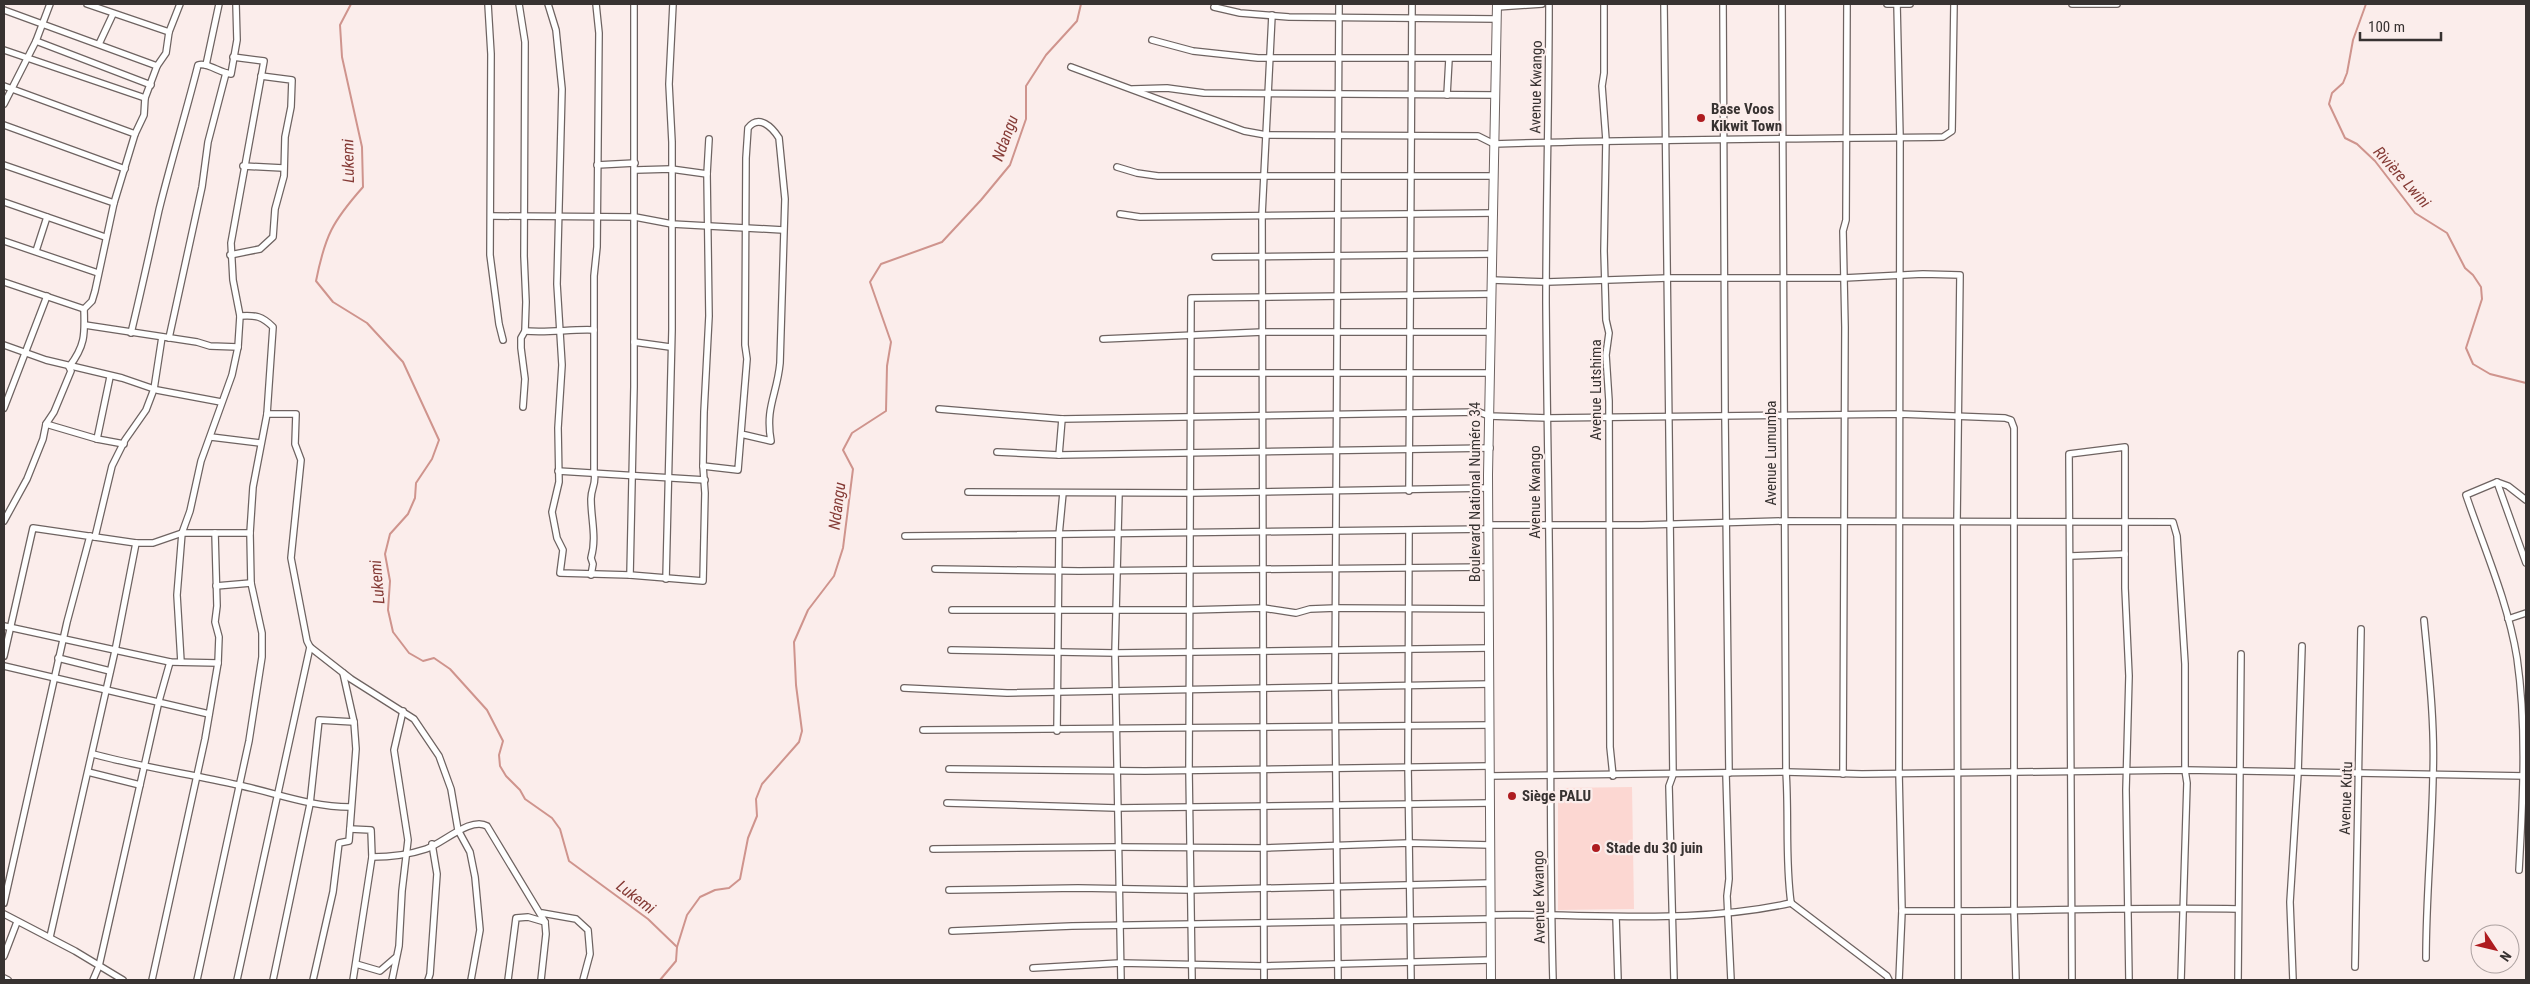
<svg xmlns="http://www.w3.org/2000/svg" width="2530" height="984" font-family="'Roboto Condensed',sans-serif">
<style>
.green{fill:#fcd7d2}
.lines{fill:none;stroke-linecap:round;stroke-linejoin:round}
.stream{stroke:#cf948d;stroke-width:2}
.minor-casing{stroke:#6e6361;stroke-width:8}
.major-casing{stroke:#6e6361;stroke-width:10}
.minor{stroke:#fff;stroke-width:5.5}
.major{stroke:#fff;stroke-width:8}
.poi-dot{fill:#ae1c20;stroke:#fbedeb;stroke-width:2}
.labels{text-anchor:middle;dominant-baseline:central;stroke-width:4.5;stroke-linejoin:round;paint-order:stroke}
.street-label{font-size:15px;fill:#373231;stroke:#fbedeb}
.poi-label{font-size:15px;font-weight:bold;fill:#373231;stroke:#fbedeb;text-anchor:start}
.water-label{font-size:16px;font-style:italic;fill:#853b36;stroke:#fbedeb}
</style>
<rect width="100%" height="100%" fill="#fbedeb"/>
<!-- green -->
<path class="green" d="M1632 787 1634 909 1558 910V788Z"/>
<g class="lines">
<!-- stream -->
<g class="stream">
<path d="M351 4 340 25 342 57 362 147 363 187C332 222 325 236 316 281L333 302 367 323 403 362 439 440 432 459 416 483 415 498 408 514 390 534 385 554 390 581 388 610 393 632 409 653 423 661 434 658 450 669 487 710 503 741 499 755 500 766 506 776 520 790 525 799 552 818 560 829 569 861 648 919 677 947"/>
<path d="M2366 4 2353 40 2347 73 2343 83 2332 93 2329 104 2345 138 2357 144 2375 161 2415 213 2447 233 2465 268 2473 275 2481 287 2482 299 2466 348 2473 364 2490 374 2526 383"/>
<path d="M660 980 676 961 677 947 687 915 700 897 715 890 729 888 740 879 748 838 757 816 756 799 762 784 799 742 802 731 796 685 794 642 808 610 834 576 843 548 853 469 843 450 852 433 886 411 887 366 891 342 870 282 881 264 942 242 981 200 1010 165 1026 119V86L1046 55 1077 21 1081 4"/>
</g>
<!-- minor casing -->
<g class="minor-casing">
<g id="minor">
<path d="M87 4 169 32"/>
<path d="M488 4 491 54 490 255 499 324 503 340"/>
<path d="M519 4 525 42 524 256 526 302 525 331 521 338V348L525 379 523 407"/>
<path d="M548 4 556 30 562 89 557 284 562 365 558 428 559 482 552 512 557 538 563 550 560 573 630 575 703 581 705 493 703 466 704 412 709 316 707 174 709 139"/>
<path d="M1549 4C1549 103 1546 203 1546 303 1547 426 1550 548 1550 671 1551 774 1550 877 1553 980"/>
<path d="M1604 4V73L1602 86 1606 140 1604 251 1606 320 1609 333 1606 355 1609 401 1610 747 1613 776"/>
<path d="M1664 4 1673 775 1669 786 1674 980"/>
<path d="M1723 4 1725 416 1729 773"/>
<path d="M1782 4 1786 772C1789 815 1785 860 1791 903"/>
<path d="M1887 4H1910"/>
<path d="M1897 4 1900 138 1899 773 1902 911 1899 980"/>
<path d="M2072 4H2117"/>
<path d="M1214 7 1240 13 1289 17 1497 19"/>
<path d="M1497 7 1542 4"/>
<path d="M4 10 157 66"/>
<path d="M1152 40 1193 51 1258 58H1496"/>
<path d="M36 41 151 85"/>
<path d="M99 44 113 14"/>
<path d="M4 50 145 98"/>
<path d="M206 65 219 4"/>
<path d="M1071 67 1244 131 1266 135 1478 136 1494 144C1644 139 1793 139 1943 137L1952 131 1954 4"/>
<path d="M4 86 135 134"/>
<path d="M1133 89 1167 88 1204 93 1496 95"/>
<path d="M1447 95 1449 59"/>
<path d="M4 104 36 41 50 4"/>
<path d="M4 125 125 169"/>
<path d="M4 165 114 203"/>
<path d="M597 165 635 163"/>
<path d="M243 166 283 168"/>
<path d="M1117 167 1137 173 1158 176H1494"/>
<path d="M636 170 671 169 707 174"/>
<path d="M4 202 105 237"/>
<path d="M1120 214 1140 217 1494 213"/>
<path d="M492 216 635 217 672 224 783 230"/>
<path d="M4 241 98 273"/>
<path d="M36 251 47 217"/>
<path d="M230 255 260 249 273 237 275 209 284 176 285 137 291 107 292 80 261 76"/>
<path d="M1215 257 1493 254"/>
<path d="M1492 280 1547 282 1668 278H1844L1923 274 1960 275 1957 521 1958 980"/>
<path d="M4 282 84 309"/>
<path d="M85 325 197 342 210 346 238 347"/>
<path d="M525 331C549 333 571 329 594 330"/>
<path d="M131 333C141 292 150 251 159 210 171 161 186 113 198 65 207 62 220 73 231 74L237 40 236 4"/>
<path d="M169 338 202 187 208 142 226 73"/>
<path d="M1103 339 1263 332H1491"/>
<path d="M634 342 670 347"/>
<path d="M4 345 46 360 122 378 157 390 221 402"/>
<path d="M1191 373H1490"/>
<path d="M4 408 47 296"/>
<path d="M939 409 1062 419 1479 412 1489 416 1548 418 1900 414 2005 418 2011 420 2014 428V910L2016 980"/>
<path d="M267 414H296L295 444 301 460 291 558 307 641 310 647 351 679 414 719 439 756 451 789 458 830 470 852 475 877 480 930 471 980"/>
<path d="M46 424 97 439 124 444"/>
<path d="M211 437 260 443"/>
<path d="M97 439 110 377"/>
<path d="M997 452 1059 455 1490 448"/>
<path d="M1059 455 1062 419"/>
<path d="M703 466 738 470 747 359 745 345 746 158 748 128C759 114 772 127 779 138L785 199 780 363C777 395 765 407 771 441L741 434"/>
<path d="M558 471 705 480"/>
<path d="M2497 482 2526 563"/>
<path d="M1409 491 1412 4"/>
<path d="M968 492 1190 493 1489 488"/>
<path d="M1119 493 1115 653 1121 980"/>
<path d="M4 521 27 479 43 439 46 424 54 412 71 371 69 367C85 346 85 335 84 309L92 301 95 291 114 203 135 134 144 115 145 98 157 66 166 53 169 32 180 4"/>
<path d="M1489 525H1642L1784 521 2173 522 2177 536 2185 664V770L2187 783 2181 980"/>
<path d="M1409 531 1408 766 1411 980"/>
<path d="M905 536 1489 529"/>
<path d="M95 537 112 466 125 440 146 410 154 389 162 337"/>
<path d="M2071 556 2125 554"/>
<path d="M935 569 1079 571 1489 567"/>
<path d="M591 575 593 564 591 558C597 538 591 519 591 499 591 488 597 483 594 472V276L597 247 599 33 596 4"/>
<path d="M630 575 634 387V4"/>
<path d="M666 579 672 330V142L669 84 673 4"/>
<path d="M216 586 251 583"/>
<path d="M952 610H1190L1263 608 1296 613 1310 609 1336 608 1489 609"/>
<path d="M2508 619 2526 613"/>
<path d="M2424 620C2429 672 2435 724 2433 776 2432 837 2426 897 2426 958"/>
<path d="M4 626 170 662 218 663"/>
<path d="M951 650 1115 653 1489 648"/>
<path d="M4 656 33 528 136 543H153L182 533H250"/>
<path d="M58 658 110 671"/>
<path d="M181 662 177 595 182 533 190 511 201 461 232 375 238 347 240 316 233 280 231 243 264 61 233 57"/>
<path d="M4 666 209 714"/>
<path d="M904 688 1007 693 1490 684"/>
<path d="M923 730 1490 725"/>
<path d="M1057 731 1059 535 1063 493"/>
<path d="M93 754C141 767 190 774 238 785 276 793 311 807 350 807"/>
<path d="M949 769 1145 771 1489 766"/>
<path d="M88 772 140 785"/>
<path d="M1726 774 1729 879 1727 896 1731 980"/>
<path d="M1843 774 1845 327 1843 231 1846 220 1847 4"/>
<path d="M1489 776 1786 772 1862 774 2185 770 2526 776"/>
<path d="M947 803 1116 808 1490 803"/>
<path d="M350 829 371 830 372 857 353 980"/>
<path d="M933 849 1117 847 1264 848 1409 843 1490 845"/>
<path d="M372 857C391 857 408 855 426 849 442 844 471 816 487 826L545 922 546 934 541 980"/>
<path d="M2519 870C2523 800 2527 727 2517 658 2508 602 2484 548 2466 495L2497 482 2508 486 2526 500"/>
<path d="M949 890 1078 888 1190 890 1490 883"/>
<path d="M4 903 67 622 90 536"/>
<path d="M1791 903 1887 976 1889 980"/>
<path d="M1902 911C2014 912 2126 907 2238 909"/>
<path d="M542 913 576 919 588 930 590 954 583 980"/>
<path d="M4 914 75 951 123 980"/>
<path d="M1490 915C1591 913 1693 925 1791 903"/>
<path d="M1616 917 1618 980"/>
<path d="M952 931 1072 926 1490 919"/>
<path d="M50 937 115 651 136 543"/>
<path d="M4 956 17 922"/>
<path d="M356 964 380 971 395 958"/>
<path d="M2355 967 2361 629"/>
<path d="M1033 968 1120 963 1264 966 1491 960"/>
<path d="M4 978 8 980"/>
<path d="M93 980 99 966 159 701 170 662"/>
<path d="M152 980 205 739 218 663 219 637 215 622 217 606 215 533"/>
<path d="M197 980 249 741 262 657V633L251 583 250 533 253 487 267 414 273 327C262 316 256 315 240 316"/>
<path d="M237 980 310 647"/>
<path d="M273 980 310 804 319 720 354 722"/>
<path d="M313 980 333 892 339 843 349 841 356 749 354 722 343 673"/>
<path d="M392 980 399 946 402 891 408 840 394 750 403 711"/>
<path d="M428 980 430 974 437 874 432 844"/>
<path d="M508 980 516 918 528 917 545 922"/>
<path d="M1192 980 1189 770 1191 298 1492 294"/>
<path d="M1264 980 1262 215 1272 15"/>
<path d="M1338 980 1335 687 1339 4"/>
<path d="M2072 980 2069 454 2125 447V588L2129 676 2126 790 2129 980"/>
<path d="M2238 980 2241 654"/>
<path d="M2293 980 2290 902 2298 773 2302 646"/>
</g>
</g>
<!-- major casing -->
<g class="major-casing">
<path id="major" d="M1491 980 1488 475 1497 4"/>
</g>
<!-- minor -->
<use href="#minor" class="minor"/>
<!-- major -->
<use href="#major" class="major"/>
</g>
<!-- markers -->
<g class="poi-dot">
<circle cx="1701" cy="118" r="5"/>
<circle cx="1512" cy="796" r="5"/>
<circle cx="1596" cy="848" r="5"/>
</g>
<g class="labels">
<!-- street labels -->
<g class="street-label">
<text transform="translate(1536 87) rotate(-89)">Avenue Kwango</text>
<text transform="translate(1596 390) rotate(-90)">Avenue Lutshima</text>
<text transform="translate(1771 453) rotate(-90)">Avenue Lumumba</text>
<text transform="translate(1475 492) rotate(-90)">Boulevard National Numéro 34</text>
<text transform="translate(1535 492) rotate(-90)">Avenue Kwango</text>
<text transform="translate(2346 798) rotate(-88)">Avenue Kutu</text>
<text transform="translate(1539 897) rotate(-91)">Avenue Kwango</text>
</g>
<!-- poi labels -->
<g class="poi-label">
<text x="1711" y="109">Base Voos<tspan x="1711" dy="17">Kikwit Town</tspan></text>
<text x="1522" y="796">Siège PALU</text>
<text x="1606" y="848">Stade du 30 juin</text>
</g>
<!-- water labels -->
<g class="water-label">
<text transform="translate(1005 138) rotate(-70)">Ndangu</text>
<text transform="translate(348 161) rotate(-91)">Lukemi</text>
<text transform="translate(2402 177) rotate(48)">Rivière Lwini</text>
<text transform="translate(837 506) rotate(-83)">Ndangu</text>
<text transform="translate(377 582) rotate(-95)">Lukemi</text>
<text transform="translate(636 897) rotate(37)">Lukemi</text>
</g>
</g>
<!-- border -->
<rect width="2530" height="984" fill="none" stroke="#373231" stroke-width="10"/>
<!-- north arrow -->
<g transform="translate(2495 949) rotate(125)"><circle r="24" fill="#fbedeb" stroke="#ada2a1"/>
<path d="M0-4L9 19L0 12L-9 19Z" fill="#ae1c20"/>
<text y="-8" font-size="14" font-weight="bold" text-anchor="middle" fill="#373231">N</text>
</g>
<!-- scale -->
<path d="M2360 32v8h81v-8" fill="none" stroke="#373231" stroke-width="2.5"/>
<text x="2368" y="32" font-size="15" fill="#373231" stroke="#fbedeb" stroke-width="4" paint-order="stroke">100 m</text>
</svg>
